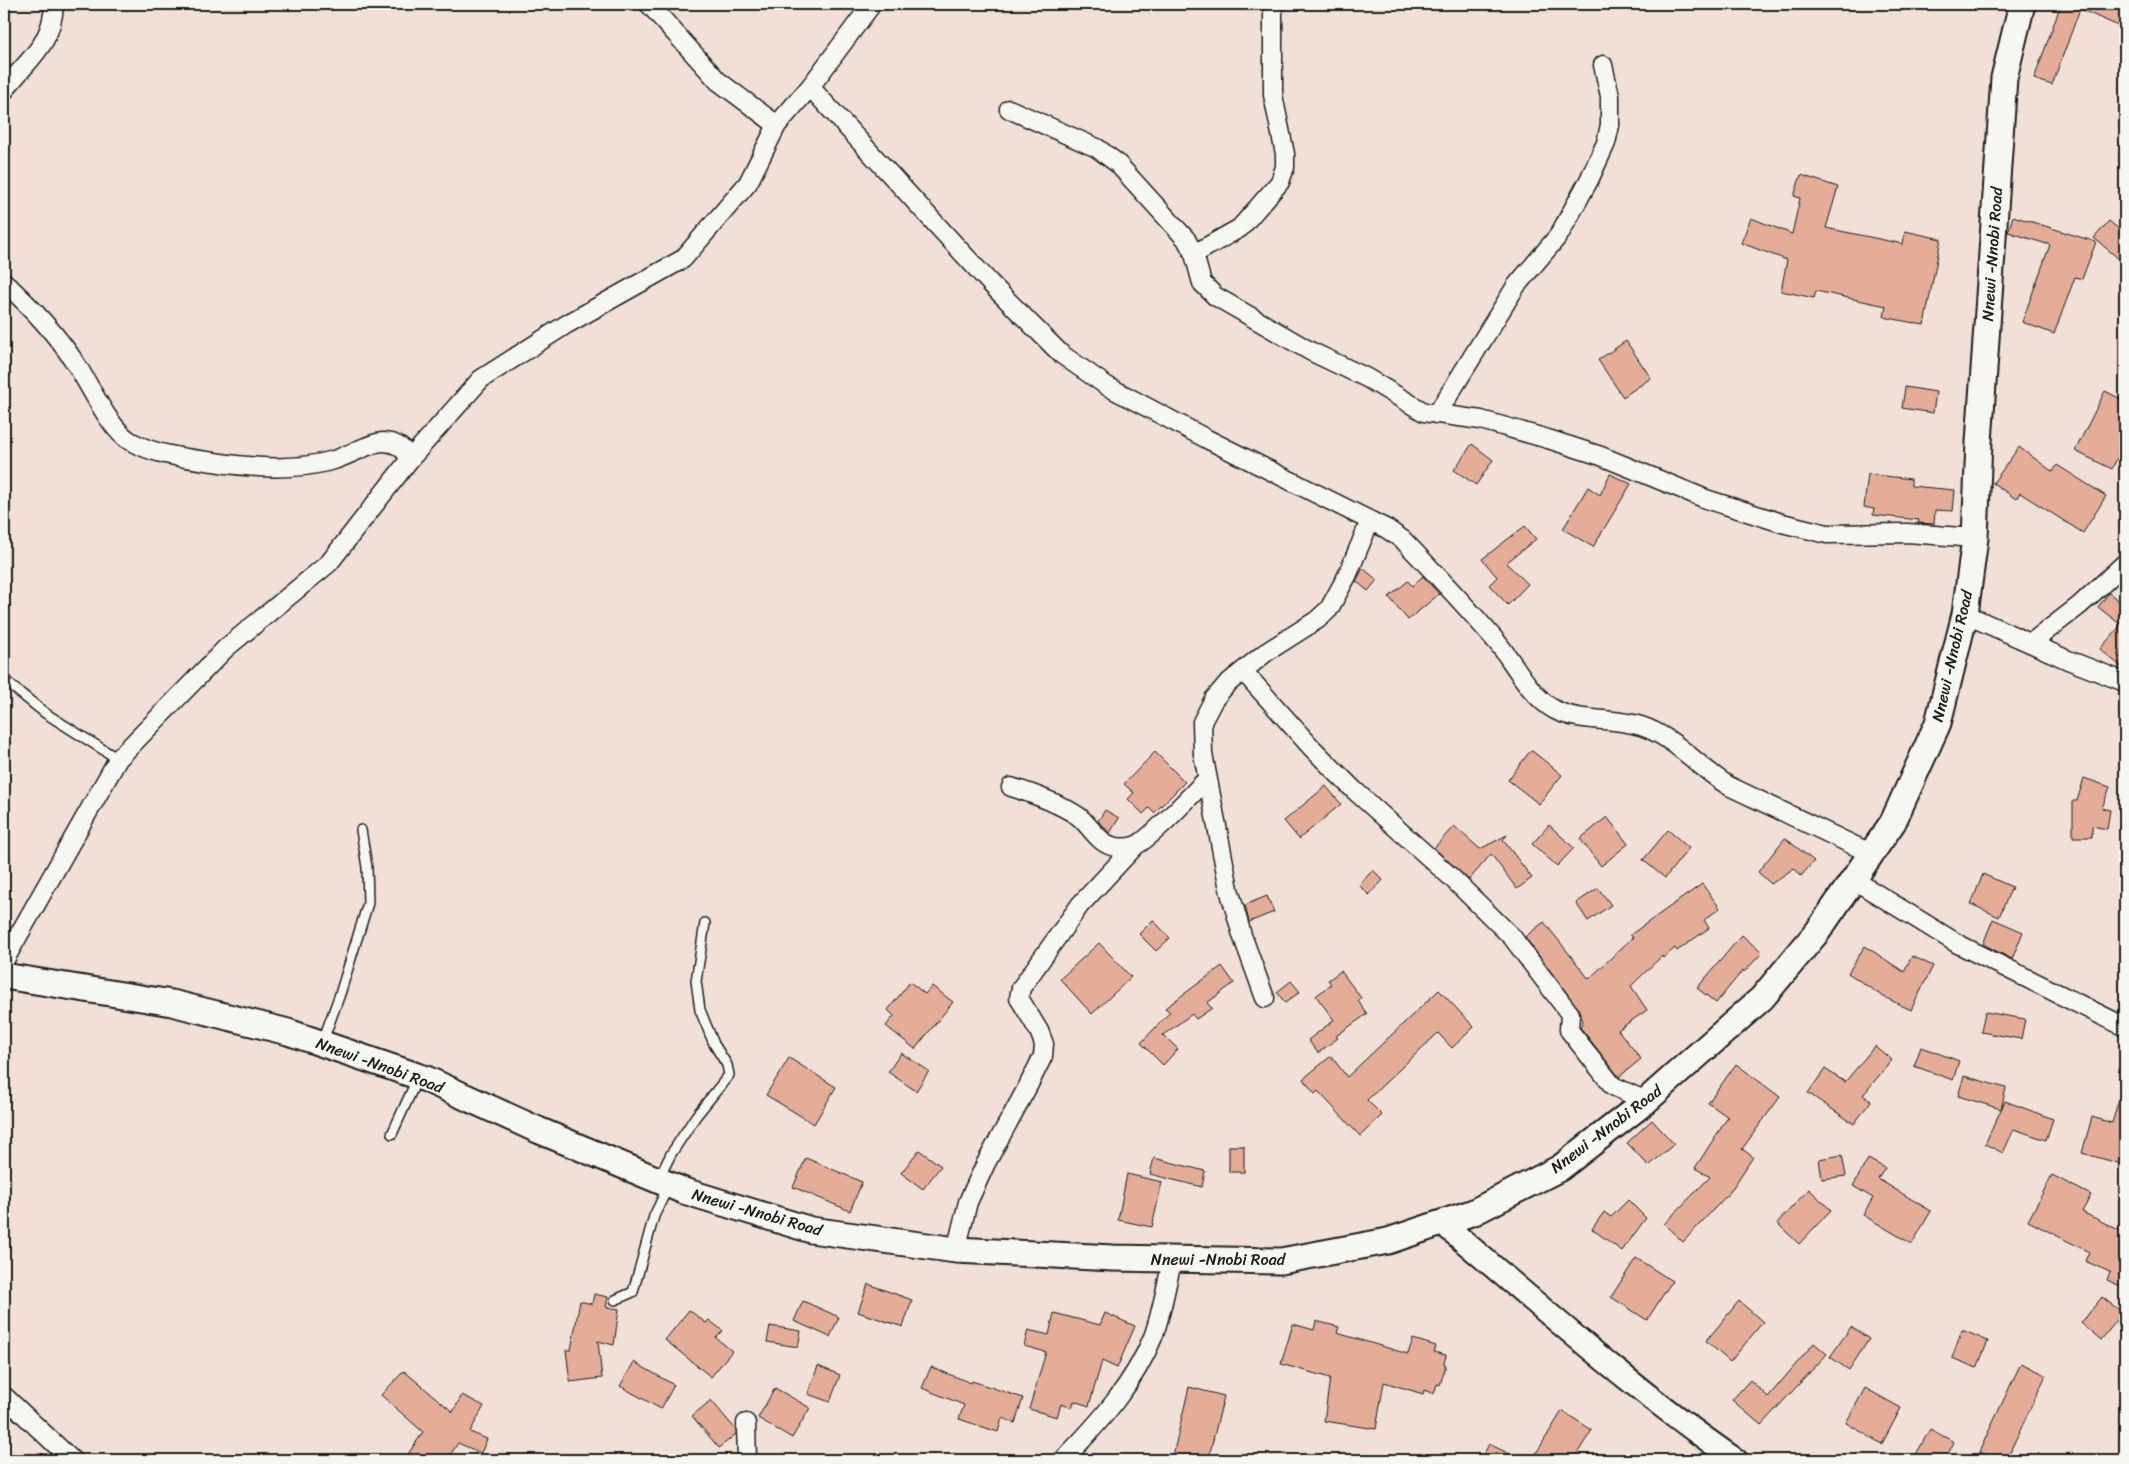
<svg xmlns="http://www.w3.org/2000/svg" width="2129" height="1464" font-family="Sriracha,sans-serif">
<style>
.building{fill:#e4ad9a;stroke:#1c1c1c}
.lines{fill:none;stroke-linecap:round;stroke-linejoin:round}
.service-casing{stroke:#1c1c1c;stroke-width:12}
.minor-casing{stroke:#1c1c1c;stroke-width:21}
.tertiary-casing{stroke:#1c1c1c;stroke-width:26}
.secondary-casing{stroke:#1c1c1c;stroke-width:29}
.service{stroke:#f6f6f2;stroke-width:9}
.minor{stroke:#f6f6f2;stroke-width:18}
.tertiary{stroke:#f6f6f2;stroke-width:22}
.secondary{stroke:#f6f6f2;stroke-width:25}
.labels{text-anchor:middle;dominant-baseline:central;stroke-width:4;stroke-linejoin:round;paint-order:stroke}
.street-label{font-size:16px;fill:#1c1c1c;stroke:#f6f6f2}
</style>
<rect width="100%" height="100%" fill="#f1e0d8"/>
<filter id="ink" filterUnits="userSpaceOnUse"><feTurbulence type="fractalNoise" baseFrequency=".02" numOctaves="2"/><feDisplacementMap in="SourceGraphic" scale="10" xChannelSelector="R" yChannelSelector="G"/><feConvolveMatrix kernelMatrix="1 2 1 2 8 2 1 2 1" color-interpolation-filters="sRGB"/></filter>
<g filter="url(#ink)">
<!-- building -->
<g class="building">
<path d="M2061 4H2125V29L2080 9 2052 85 2034 79Z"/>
<path d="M1801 175 1838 187 1826 228 1903 244 1905 231 1941 239 1924 325 1884 317 1886 306 1816 291 1814 298 1781 291 1787 260 1741 243 1751 218 1792 234 1800 198 1794 196Z"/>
<path d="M2013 216 2096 242 2082 279 2075 277 2054 334 2022 322 2050 245 2008 232Z"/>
<path d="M2109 221 2125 234V264L2094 238Z"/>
<path d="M1626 341 1651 378 1623 397 1598 360Z"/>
<path d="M1905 387 1936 392 1933 413 1902 408Z"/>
<path d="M2105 391 2125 401V441L2112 469 2075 451Z"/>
<path d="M1472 444 1493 460 1476 485 1454 470Z"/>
<path d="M2019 447 2053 472 2057 465 2106 496 2083 533 2020 493 2016 499 1993 483Z"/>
<path d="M1610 474 1631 484 1593 547 1563 529 1588 487 1600 495Z"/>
<path d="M1868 474 1911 479V486L1955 490 1953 511 1935 510 1934 524 1918 523 1919 520 1873 515 1874 509 1864 507Z"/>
<path d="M1525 526 1536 539 1506 563 1528 584 1508 605 1489 585 1497 577 1482 559Z"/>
<path d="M1363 568 1377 580 1368 591 1356 581Z"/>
<path d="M1423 576 1439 594 1408 620 1389 597 1408 581 1412 586Z"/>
<path d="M2109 593 2125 606V670L2100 649 2121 625 2098 607Z"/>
<path d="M1531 750 1562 775 1539 804 1508 780Z"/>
<path d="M1155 752 1185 782 1154 813 1149 808 1143 814 1128 799 1134 793 1124 784Z"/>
<path d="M2084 778 2110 787 2102 808 2110 810 2107 829 2092 826V837H2073V801H2077Z"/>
<path d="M1326 786 1341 804 1299 839 1284 821Z"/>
<path d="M1105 810 1119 818 1110 833 1098 821Z"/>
<path d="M1607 817 1628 844 1601 866 1580 839Z"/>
<path d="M1549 825 1574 848 1557 866 1532 844Z"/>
<path d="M1454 826 1480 849 1507 835 1503 840 1532 878 1517 889 1491 854 1469 880 1434 848Z"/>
<path d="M1668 830 1689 848 1665 878 1643 860Z"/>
<path d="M1785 838 1814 861 1801 876 1794 868 1771 884 1758 872Z"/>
<path d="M1373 870 1383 880 1369 895 1359 885Z"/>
<path d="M1983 874 2012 887 1999 917 1971 904Z"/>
<path d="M1702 884 1720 908 1704 920 1709 928 1677 951 1675 948 1663 958 1662 956 1631 986 1647 1010 1618 1030 1641 1059 1619 1077 1580 1027 1583 1021 1578 1008 1525 937 1544 922 1589 979 1633 937 1630 935Z"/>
<path d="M1598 888 1611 905 1588 921 1576 903Z"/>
<path d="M1267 896 1274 912 1249 922 1245 905Z"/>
<path d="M1993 919 2023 932 2012 959 1983 944Z"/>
<path d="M1153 920 1170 938 1156 951 1139 934Z"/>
<path d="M1742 935 1762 953 1744 972 1743 970 1716 1003 1697 988Z"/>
<path d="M1099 943 1131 977 1092 1014 1060 979Z"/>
<path d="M1865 946 1904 972 1912 956 1933 966 1911 1010 1882 996 1848 973Z"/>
<path d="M1222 966 1234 983 1207 1003 1212 1008 1196 1019 1192 1014 1163 1035 1178 1049 1163 1065 1141 1043 1170 1012 1165 1008Z"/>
<path d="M1341 971 1361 998 1358 1001 1367 1014 1336 1036 1338 1038 1318 1053 1308 1040 1334 1020 1316 996 1331 984 1328 980Z"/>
<path d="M1291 981 1300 992 1285 1003 1277 992Z"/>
<path d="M910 982 925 994 932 986 953 1002 915 1049 886 1026 894 1016 888 1010Z"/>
<path d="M1439 990 1474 1027 1452 1048 1438 1033 1367 1100 1382 1115 1360 1136 1318 1091 1315 1094 1303 1079 1331 1056 1347 1077Z"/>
<path d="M1985 1012 2025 1019 2021 1039 1981 1032Z"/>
<path d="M1875 1046 1892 1060 1863 1095 1871 1101 1854 1124 1808 1093 1825 1069 1845 1082Z"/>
<path d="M1921 1047 1959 1061 1953 1080 1914 1066Z"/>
<path d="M901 1053 929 1071 916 1091 888 1072Z"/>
<path d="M789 1058 836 1087 814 1124 766 1095Z"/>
<path d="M1736 1064 1780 1097 1742 1149 1753 1157 1730 1192 1683 1242 1664 1224 1710 1177 1695 1168 1728 1117 1708 1103Z"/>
<path d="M1964 1076 2006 1088 2001 1109 1958 1096Z"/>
<path d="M2121 1092H2125V1165L2082 1153 2092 1117 2112 1123Z"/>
<path d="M2005 1101 2053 1119 2046 1140 2014 1129 2003 1153 1985 1144Z"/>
<path d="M1652 1120 1674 1144 1649 1166 1627 1143Z"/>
<rect x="1229" y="1146" width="15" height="26"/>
<path d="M919 1150 941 1166 923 1189 901 1173Z"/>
<path d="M1842 1155 1846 1176 1822 1179 1819 1159Z"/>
<path d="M806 1158 862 1182 850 1211 793 1187Z"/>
<path d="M1154 1158 1205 1171 1202 1187 1150 1174Z"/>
<path d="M1868 1159 1885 1168 1878 1179 1931 1211 1912 1244 1863 1215 1873 1198 1853 1186Z"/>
<path d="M1127 1174 1162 1182 1152 1227 1118 1220Z"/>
<path d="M2052 1175 2091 1195 2082 1212 2125 1233V1288L2107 1280 2110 1272 2085 1261 2089 1252 2028 1221Z"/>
<path d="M1809 1189 1831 1210 1799 1244 1777 1223Z"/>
<path d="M1628 1200 1646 1218 1622 1251 1592 1229 1604 1212 1611 1217Z"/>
<path d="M1636 1258 1672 1281 1647 1320 1611 1297Z"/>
<path d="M868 1284 912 1300 903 1327 858 1312Z"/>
<path d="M594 1294 608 1297 606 1307 619 1309 614 1345 598 1341 602 1378 570 1382 566 1350H571L580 1301 592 1304Z"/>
<path d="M2102 1297 2123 1313 2101 1340 2081 1323Z"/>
<path d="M803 1301 839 1317 830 1337 794 1321Z"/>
<path d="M1739 1301 1763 1322 1730 1362 1706 1341Z"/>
<path d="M689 1310 706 1323 709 1320 723 1331 716 1338 732 1351 711 1377 665 1340Z"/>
<path d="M1054 1313 1100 1325 1105 1313 1135 1326 1117 1368 1102 1361 1089 1406 1074 1401 1072 1408 1061 1404 1057 1417 1029 1409 1046 1352 1024 1346 1028 1330 1049 1335Z"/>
<path d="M1316 1321 1339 1327 1337 1333 1408 1354 1413 1339 1436 1346 1434 1352 1446 1355 1444 1364 1446 1365 1440 1385 1437 1384 1434 1394 1424 1390 1423 1394 1384 1382 1376 1429 1324 1421 1330 1378 1281 1364 1293 1324 1314 1330Z"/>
<path d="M770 1326 801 1331 798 1347 767 1342Z"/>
<path d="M1851 1327 1869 1339 1849 1370 1830 1357Z"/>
<path d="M1962 1330 1988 1341 1977 1368 1952 1358Z"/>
<path d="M1814 1343 1827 1354 1761 1425 1732 1400 1750 1380 1768 1397Z"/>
<path d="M634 1362 674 1385 661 1409 620 1386Z"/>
<path d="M2021 1363 2046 1375 2006 1460H1997L1979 1452Z"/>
<path d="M818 1366 840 1375 830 1402 808 1394Z"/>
<path d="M931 1367 971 1383 972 1381 1023 1398 1015 1423 1002 1418 998 1432 959 1419 964 1405 922 1388Z"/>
<path d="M404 1371 453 1412 462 1395 484 1406 470 1432 487 1439 481 1453 458 1443 447 1460H404L423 1432 381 1395Z"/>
<path d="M1189 1387 1224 1396 1208 1460H1172Z"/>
<path d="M775 1388 810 1408 792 1438 758 1418Z"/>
<path d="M1865 1388 1901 1408 1882 1444 1846 1423Z"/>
<path d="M711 1400 736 1430V1434L719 1448 692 1416Z"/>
<path d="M1562 1411 1592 1430 1573 1460H1532Z"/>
<path d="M1930 1429 1954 1442 1945 1460H1913Z"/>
<path d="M1489 1444 1522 1460H1481Z"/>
</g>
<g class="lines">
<!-- service casing -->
<g class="service-casing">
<g id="service">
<path d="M4 680 45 713 118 759"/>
<path d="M322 1043 340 994 368 903 367 867 361 830"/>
<path d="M392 1134 418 1077"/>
<path d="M658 1180 671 1154 696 1116 729 1075 727 1065 714 1044 700 1010 696 981 705 923"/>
<path d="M615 1300 633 1292 654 1216 668 1187"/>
</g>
</g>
<!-- minor casing -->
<g class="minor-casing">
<g id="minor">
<path d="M649 4 718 81 777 125"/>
<path d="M810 87 990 283 1061 354 1107 386 1207 439 1387 529 1403 540C1435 573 1466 606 1496 641 1515 663 1529 696 1555 710 1581 723 1614 717 1641 726 1675 737 1699 768 1729 786L1872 854"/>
<path d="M4 91C27 59 52 47 54 4"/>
<path d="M1009 109 1097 148 1117 163 1186 239 1194 254 1202 283 1215 296 1310 351 1367 378 1424 412 1481 420 1548 439 1601 456 1706 499 1782 523 1827 534 1907 533 1975 538"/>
<path d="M1194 254 1240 228 1280 182 1285 167V154L1273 95V4"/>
<path d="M4 282C30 306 54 331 74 361 88 381 109 429 130 441 155 455 186 458 214 462 252 468 297 471 334 460 347 456 372 442 383 442 396 442 405 449 410 459"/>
<path d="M1437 414 1516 286 1559 235 1589 180 1606 143 1610 125V96L1603 65"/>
<path d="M1965 614 2068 660 2125 682"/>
<path d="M2031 643 2080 605 2125 563"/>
<path d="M1243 671 1312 748 1354 790 1452 878 1512 937 1570 1014 1569 1030 1613 1086 1646 1101"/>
<path d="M1011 787C1034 794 1057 802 1078 816 1089 824 1097 842 1112 846 1118 848 1128 848 1134 846 1148 842 1194 792 1207 779"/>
<path d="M1854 880 1958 944 2125 1027"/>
<path d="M4 961 118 759 226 648 329 563 410 459 481 379 567 324 683 259 748 183 777 125 810 87 872 4"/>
<path d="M1265 998 1242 935 1229 889 1203 754 1202 722 1214 699 1227 684 1265 653 1317 620 1329 609 1347 576 1370 521"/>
<path d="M956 1250 968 1202 986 1163 1028 1086 1043 1056 1044 1044 1039 1031 1019 998 1021 988 1080 905 1135 846"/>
<path d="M4 1396 72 1460"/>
<path d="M746 1423 747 1460"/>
<path d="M1063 1460C1098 1424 1134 1384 1153 1337 1162 1313 1166 1284 1173 1259"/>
</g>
</g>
<!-- tertiary casing -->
<g class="tertiary-casing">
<path id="tertiary" d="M1442 1223C1538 1304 1632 1389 1736 1460"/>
</g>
<!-- secondary casing -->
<g class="secondary-casing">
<path id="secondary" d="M4 976 172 1003 288 1032 426 1079 538 1130 684 1191 811 1230 956 1250 1113 1258 1281 1261 1388 1241 1474 1212 1560 1168 1646 1101 1762 998 1818 931 1893 822 1938 723 1965 614 1975 538 1979 442 2004 78 2022 4"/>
</g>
<!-- service -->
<use href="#service" class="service"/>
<!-- minor -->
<use href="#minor" class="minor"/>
<!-- tertiary -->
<use href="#tertiary" class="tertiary"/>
<!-- secondary -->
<use href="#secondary" class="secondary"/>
</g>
</g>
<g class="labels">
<!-- street labels -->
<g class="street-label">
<text transform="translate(1992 254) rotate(-86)">Nnewi -Nnobi Road</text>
<text transform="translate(1952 656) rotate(-77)">Nnewi -Nnobi Road</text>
<text transform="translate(380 1065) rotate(20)">Nnewi -Nnobi Road</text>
<text transform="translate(1606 1129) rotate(-37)">Nnewi -Nnobi Road</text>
<text transform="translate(757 1212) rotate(16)">Nnewi -Nnobi Road</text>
<text x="1218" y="1259">Nnewi -Nnobi Road</text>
</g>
</g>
<!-- margin -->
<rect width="2129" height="1464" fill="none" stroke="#f6f6f2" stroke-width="20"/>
<rect x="10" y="10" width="2109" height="1444" fill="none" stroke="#1c1c1c" stroke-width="2" filter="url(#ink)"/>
</svg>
